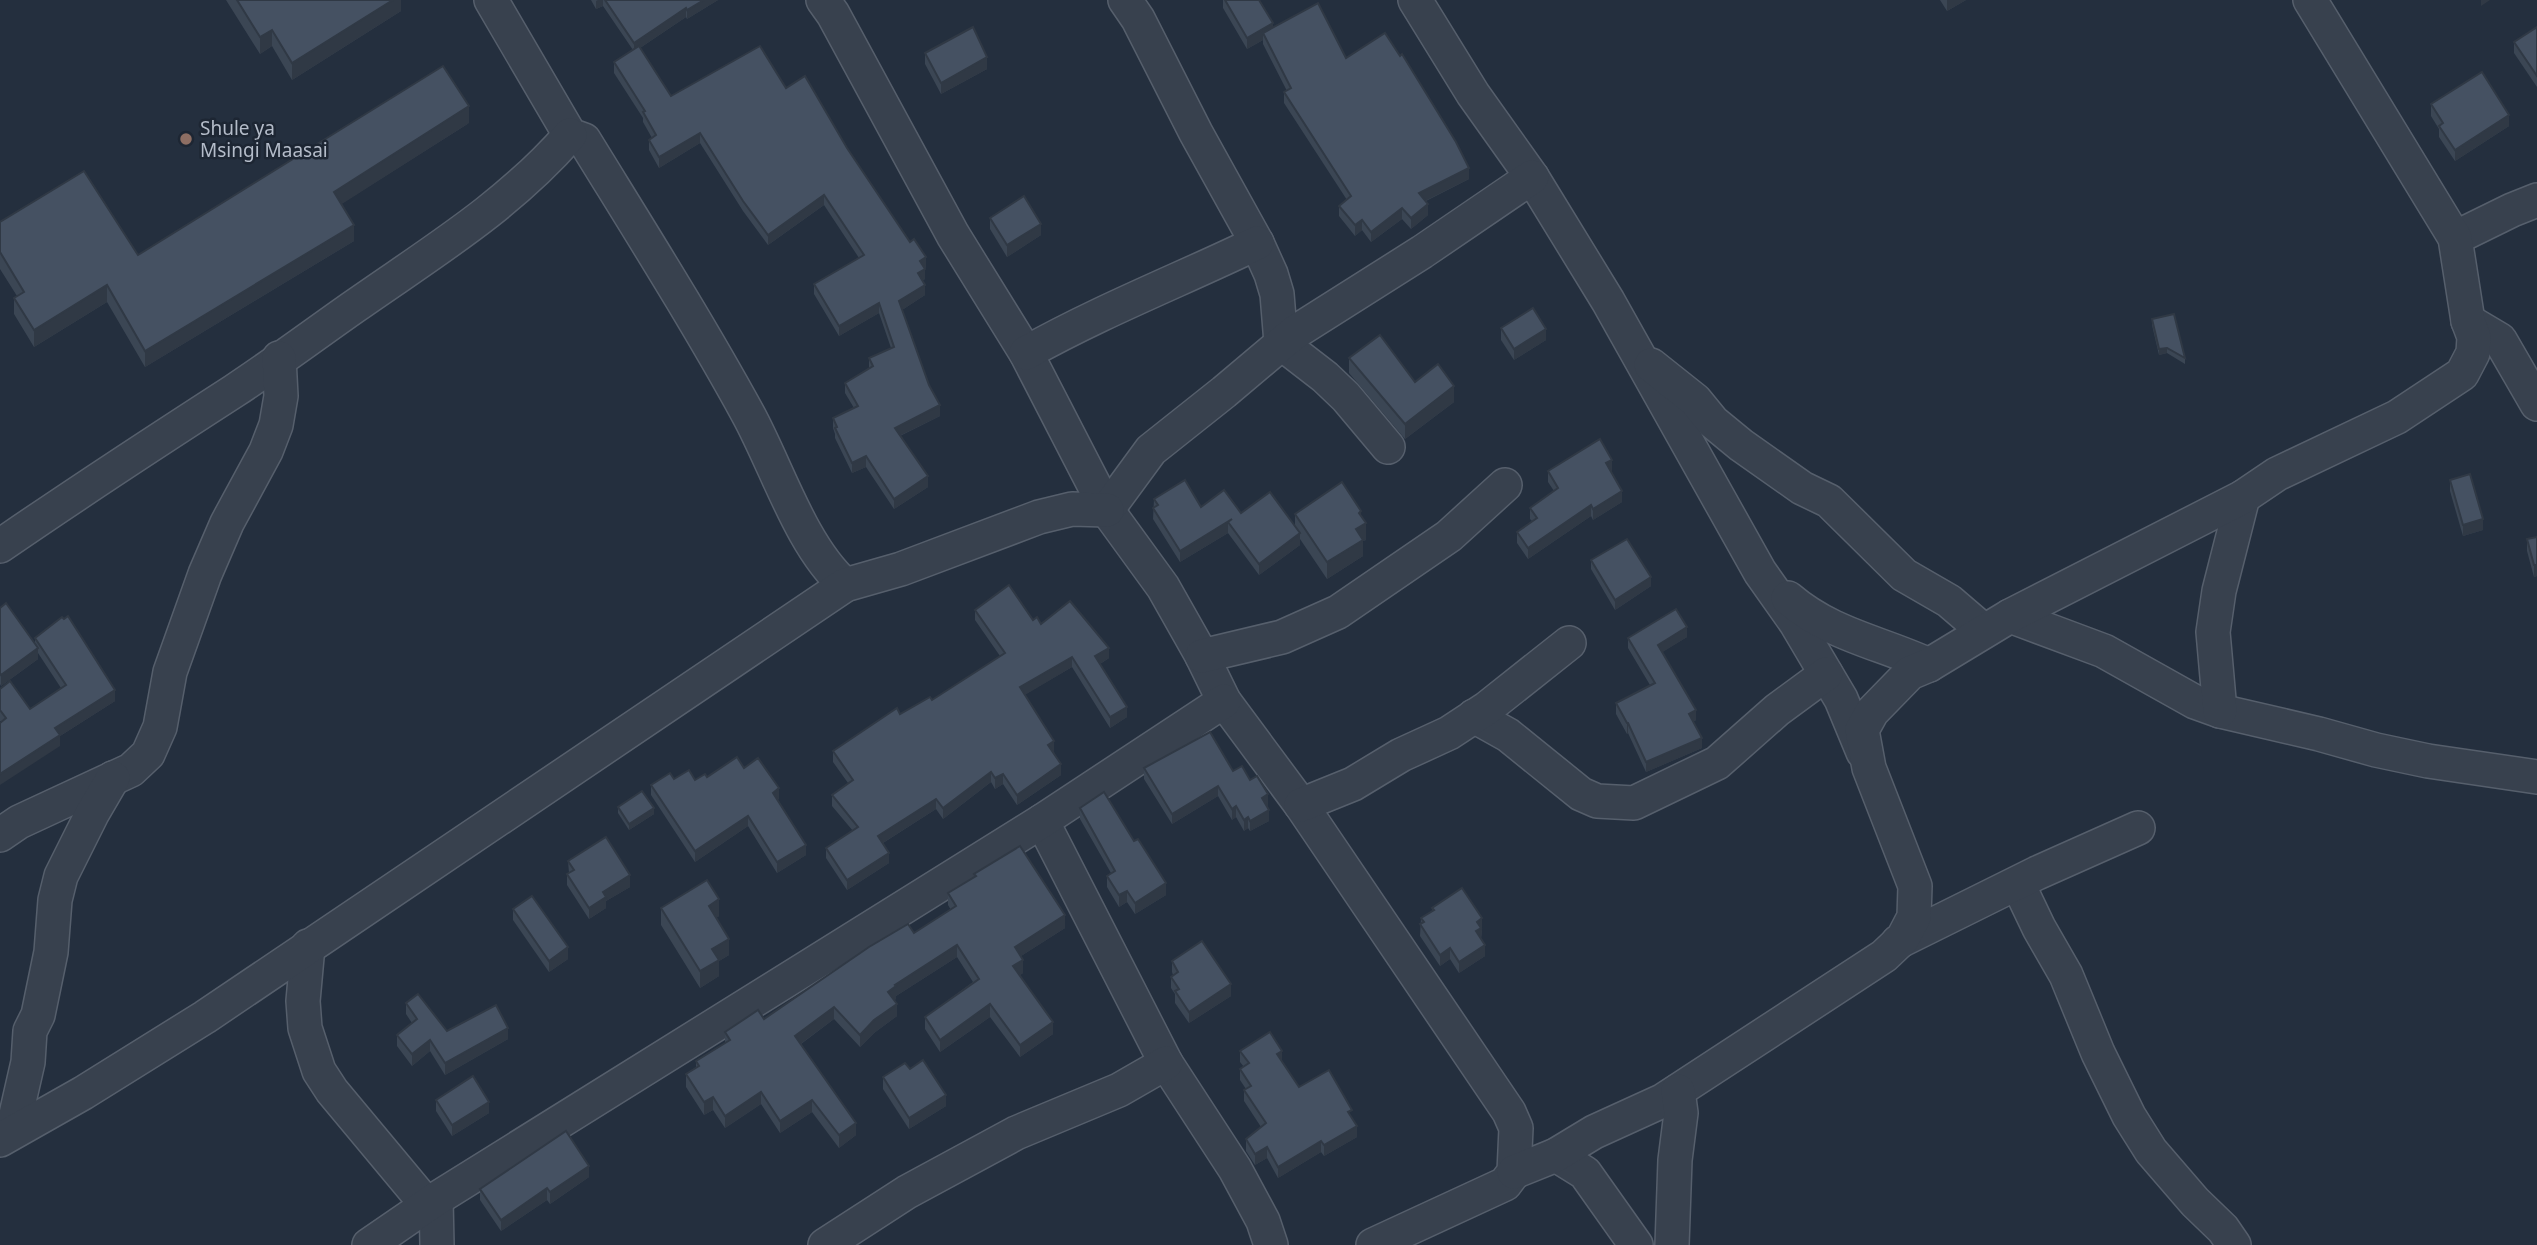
<svg xmlns="http://www.w3.org/2000/svg" width="2537" height="1245" font-family="'Noto Sans',sans-serif">
<style>
.lines{fill:none;stroke-linecap:round;stroke-linejoin:round}
.minor-casing{stroke:#565f6c;stroke-width:36}
.minor{stroke:#38414e;stroke-width:33}
.wall{fill:#3b4654}
.shaded-wall{fill:#303945}
.building{fill:#455162;stroke:#303945;stroke-width:2}
.education-dot{fill:#8d6e63;stroke:#1d2633;stroke-width:2.5}
.labels{text-anchor:middle;dominant-baseline:central;stroke-width:5;stroke-linejoin:round;paint-order:stroke}
.poi-label{font-size:19px;fill:#b4bcc9;stroke:#1d2633;text-anchor:start}
</style>
<rect width="100%" height="100%" fill="#242f3e"/>
<g class="lines">
<!-- minor casing -->
<g class="minor-casing">
<g id="minor">
<path d="M491 0 570 135 584 140C640 231 697 321 748 414 777 467 801 546 845 585"/>
<path d="M823 0 833 14 953 235 1026 353 1107 510 1163 587 1202 656 1224 701 1301 805 1509 1112 1516 1128 1514 1172 1505 1184 1373 1245"/>
<path d="M1125 0 1138 19 1196 133 1257 243 1271 274 1277 294 1281 343 1325 377 1346 397 1388 447"/>
<path d="M1415 0 1473 94 1532 177 1608 301 1760 572 1796 623 1841 699 1863 752"/>
<path d="M2455 238 2512 210 2537 200"/>
<path d="M2468 321 2500 340 2537 404"/>
<path d="M1026 353C1101 311 1180 280 1257 243"/>
<path d="M1651 365 1695 400 1713 422 1741 445 1802 488 1829 501 1904 575 1949 601 1984 631"/>
<path d="M1107 510 1151 450 1224 392 1294 333 1422 252 1532 177"/>
<path d="M0 546C77 493 155 442 234 391 275 364 315 334 355 306 432 252 507 207 570 135"/>
<path d="M1788 598C1831 635 1879 642 1929 665"/>
<path d="M2010 616 2104 651 2195 702 2220 711 2319 734 2376 750 2428 761 2537 777"/>
<path d="M1202 656 1282 637 1338 612 1449 536 1505 485"/>
<path d="M2220 711 2213 632 2219 591 2243 497"/>
<path d="M1474 716 1508 735 1581 794 1597 801 1634 803 1717 763 1777 710 1826 674"/>
<path d="M1301 805 1353 784 1401 755 1449 733 1487 708 1569 643"/>
<path d="M1042 821 1166 1063 1235 1169 1263 1221 1271 1245"/>
<path d="M0 835 19 822 131 770 148 754 160 727 170 672 205 574 227 523 266 451 276 425 281 396 279 358"/>
<path d="M2018 884 2039 928 2066 975 2098 1053 2129 1116 2151 1151 2195 1202 2223 1229 2234 1245"/>
<path d="M1898 942 2037 873 2138 828"/>
<path d="M308 946 303 1001 305 1028 319 1071 332 1091 427 1205"/>
<path d="M12 1132 28 1062 30 1031 38 1015 51 952 55 900 61 876 92 814 113 778"/>
<path d="M0 1140 83 1093 205 1017 845 585 901 569 1039 517 1072 509 1107 510"/>
<path d="M1556 1155 1585 1173 1636 1245"/>
<path d="M1514 1172 1556 1155 1594 1132 1662 1101 1884 956 1903 938 1914 917 1915 886 1869 768 1862 730 1872 712 1910 673 1929 665 2010 616 2243 497 2277 474 2397 417 2462 374 2473 353 2474 337 2468 321 2455 238 2310 0"/>
<path d="M436 1199 437 1245"/>
<path d="M369 1245 436 1199 1042 821 1224 701"/>
<path d="M825 1245 907 1192 1016 1133 1119 1090 1166 1063"/>
<path d="M1672 1245 1675 1160 1681 1113 1678 1091"/>
</g>
</g>
<!-- minor -->
<use href="#minor" class="minor"/>
</g>
<!-- wall -->
<g class="wall">
<path d="M226 0H401V11L292 80 272 46 260 54Z"/>
<path d="M591 0H718L687 19 686 17 640 48 671 96 786 88 847 148 926 267 925 268V279L923 280 925 295 902 310 940 416 900 436 928 487 894 509 866 467 852 473 835 438V434L833 428V418L854 408 845 393V383L869 369V358L891 348 879 313 839 336 814 294V284L859 258 824 205 768 245 743 211 700 143 659 168 649 150V140L652 138 643 122V118L614 73V62L633 50 603 6 596 9Z"/>
<path d="M1223 0H1259L1273 27 1346 58 1469 179 1426 201 1428 215 1411 229 1402 219 1371 242 1362 230 1355 236 1339 216V206L1347 200 1284 103V92L1287 91 1263 44V40L1247 49 1223 8Z"/>
<path d="M1940 0H1966L1947 11Z"/>
<path d="M2537 27V87L2514 53V42Z"/>
<path d="M925 53 987 69 941 94 925 64Z"/>
<path d="M2431 104 2509 126 2455 161 2439 137V129L2431 116Z"/>
<path d="M469 123 341 204 354 241 145 367 107 302 34 347 14 314V298L17 296 0 269V222L138 255Z"/>
<path d="M990 218 1041 235 1007 257 990 229Z"/>
<path d="M2152 319 2185 358V364L2167 353 2159 355 2152 325Z"/>
<path d="M1501 328 1546 340 1514 360 1501 340Z"/>
<path d="M1349 358 1415 382 1454 402 1405 439 1349 373Z"/>
<path d="M1548 471H1612L1611 472 1622 502 1593 520 1591 516 1528 559 1517 543V532L1532 521 1530 519V508L1554 491 1548 482Z"/>
<path d="M2450 480 2483 530 2463 536 2450 491Z"/>
<path d="M1154 499 1241 513 1295 526V514L1361 516 1366 540 1363 541V556L1327 579 1300 539V545L1259 575 1228 533 1180 562 1153 519Z"/>
<path d="M2537 537V576L2534 577 2527 551V539Z"/>
<path d="M1591 560 1651 586 1615 610 1591 569Z"/>
<path d="M0 608 35 644V638L115 701 60 736V746L0 721V689L30 709 61 688 38 653V659L1 686 0 684Z"/>
<path d="M975 610 1033 620 1109 658 1100 664 1127 717 1110 728 1072 667 1024 695 1054 752 1061 775 1017 805 1003 784 995 789 991 782 943 819 936 809 883 843 889 863 847 890 826 858V848L853 831 832 806V795L848 783 833 762V751L900 714 932 700 1000 656 975 620Z"/>
<path d="M1687 637 1662 652 1696 720 1693 722 1702 748 1646 772 1628 733 1627 734 1616 714V703L1650 685 1628 648V638Z"/>
<path d="M744 768 779 799 777 800 806 855 777 873 748 826 695 862 651 795V785L674 779 695 780Z"/>
<path d="M1144 768 1250 780 1268 805 1267 806 1269 821 1250 831 1248 828 1244 831 1236 817 1232 820 1218 796 1172 824 1144 779Z"/>
<path d="M618 807 654 814 629 830 618 813Z"/>
<path d="M1080 808 1166 895 1135 914 1127 902 1119 907 1107 887V876L1111 873 1080 819Z"/>
<path d="M568 861 630 887 606 901V908L589 919 567 885V874L569 873Z"/>
<path d="M974 874 1065 928 1021 956 1023 973 1020 975 1053 1034 1020 1057 990 1017 940 1052 925 1029V1017L973 982 957 957 896 996V999L894 1000 897 1016 874 1033 860 1047 834 1019 801 1044 856 1135 839 1148 812 1112 780 1133 761 1104 725 1128 713 1110 704 1115 686 1087V1074L696 1068V1061L725 1043V1032L764 1019 914 933 951 910 948 905V893L974 877Z"/>
<path d="M661 908 719 916 716 918 729 955 719 961V976L700 988 661 925Z"/>
<path d="M1432 908 1482 930 1481 939 1485 956 1459 973 1450 959 1440 966 1420 936 1421 918 1432 911Z"/>
<path d="M513 909 568 959 549 972 513 920Z"/>
<path d="M1172 961 1231 996 1189 1023 1175 1003V994L1171 988V977L1173 975 1172 972Z"/>
<path d="M406 1003 447 1031 508 1039 445 1075 430 1051 412 1066 397 1046V1035L412 1023 406 1014Z"/>
<path d="M1240 1051 1282 1062 1299 1087 1352 1119 1357 1137 1324 1156 1321 1152 1278 1178 1267 1158 1255 1165 1246 1151V1139L1261 1127 1244 1101V1090L1246 1089 1240 1080V1069L1244 1067 1240 1062Z"/>
<path d="M910 1069 946 1106 909 1129 883 1089V1077Z"/>
<path d="M436 1100 489 1113 452 1136 436 1111Z"/>
<path d="M589 1177 550 1204 547 1200 501 1231 480 1200V1189Z"/>
</g>
<!-- shaded-wall -->
<g class="shaded-wall">
<path d="M393 0H401V11L292 80V63Z"/>
<path d="M598 0H603V6L596 9V1Z"/>
<path d="M704 0H718L687 19V10Z"/>
<path d="M1947 0H1966L1947 11Z"/>
<path d="M2481 0H2490L2481 6Z"/>
<path d="M686 8V17L634 52V43Z"/>
<path d="M1273 23V34L1263 33V40L1247 49V38Z"/>
<path d="M272 30V46L260 54V37Z"/>
<path d="M987 57V69L941 94V83Z"/>
<path d="M469 106V123L334 209V192Z"/>
<path d="M2509 115V126L2455 161V150Z"/>
<path d="M700 133V143L659 168V157Z"/>
<path d="M1469 168V179L1419 204V193Z"/>
<path d="M824 195V205L768 245V235Z"/>
<path d="M1428 204V215L1411 229V218Z"/>
<path d="M1402 208V219L1371 242V232Z"/>
<path d="M1362 220V230L1355 236V225Z"/>
<path d="M1041 224V235L1007 257V245Z"/>
<path d="M354 225V241L145 367V351Z"/>
<path d="M926 257V267L920 271V261Z"/>
<path d="M925 269V279L918 283V273Z"/>
<path d="M107 285V302L34 347V330Z"/>
<path d="M925 285V295L899 312V301Z"/>
<path d="M879 303V313L839 336V326Z"/>
<path d="M1546 329V340L1514 360V349Z"/>
<path d="M2167 348V353L2159 355V349Z"/>
<path d="M1454 386V402L1405 439V424Z"/>
<path d="M940 405V416L895 438V428Z"/>
<path d="M866 456V467L852 473V463Z"/>
<path d="M1612 460V471L1606 475V463Z"/>
<path d="M928 476V487L894 509V499Z"/>
<path d="M1622 491V502L1593 520V509Z"/>
<path d="M1591 505V516L1528 559V548Z"/>
<path d="M1361 511V526L1366 523V540L1363 541V556L1327 579V562L1356 529 1359 513Z"/>
<path d="M2483 519V530L2463 536V525Z"/>
<path d="M1228 522V533L1180 562V551Z"/>
<path d="M1300 533V545L1259 575V564Z"/>
<path d="M2534 565H2537V576L2534 577Z"/>
<path d="M1651 577V586L1615 610V600Z"/>
<path d="M1687 627V637L1658 655V645Z"/>
<path d="M38 648V659L1 686V675Z"/>
<path d="M1109 648V658L1095 667V656Z"/>
<path d="M1072 657V667L1020 698V687Z"/>
<path d="M115 690V701L60 736V746L0 785V774L55 728Z"/>
<path d="M1127 707V717L1110 728V717Z"/>
<path d="M1696 710V720L1689 724V714Z"/>
<path d="M1627 723H1628V733L1627 734Z"/>
<path d="M1702 738V748L1646 772V762Z"/>
<path d="M1054 741V752L1048 755V745Z"/>
<path d="M1061 764V775L1017 805V795Z"/>
<path d="M991 772V782L943 819V808Z"/>
<path d="M1003 774V784L995 789V778Z"/>
<path d="M1218 786V796L1172 824V814Z"/>
<path d="M779 788V799L773 803V793Z"/>
<path d="M1268 794V805L1262 809V798Z"/>
<path d="M936 799V809L878 846V836Z"/>
<path d="M1236 806V817L1232 820V809Z"/>
<path d="M654 808V814L629 830V824Z"/>
<path d="M1269 810V821L1250 831V821Z"/>
<path d="M748 816V826L695 862V851Z"/>
<path d="M1248 817V828L1244 831V820Z"/>
<path d="M806 845V855L777 873V862Z"/>
<path d="M889 853V863L847 890V880Z"/>
<path d="M630 875V887L606 901V908L589 919V908L603 892Z"/>
<path d="M1166 883V895L1135 914V903Z"/>
<path d="M1127 891V902L1119 907V895Z"/>
<path d="M719 899V916L709 923V906Z"/>
<path d="M1065 915V928L1015 960V947Z"/>
<path d="M1482 918V930L1481 939 1476 931 1477 922Z"/>
<path d="M729 939V955L719 961V976L700 988V971L712 949Z"/>
<path d="M957 945V957L896 996V999L888 1004V992L895 985Z"/>
<path d="M1485 945V956L1459 973V962Z"/>
<path d="M568 947V959L549 972V961Z"/>
<path d="M1450 948V959L1440 966V955Z"/>
<path d="M1023 960V973L1013 979V966Z"/>
<path d="M1231 984V996L1189 1023V1012Z"/>
<path d="M897 1004V1016L874 1033 860 1047V1035L874 1020Z"/>
<path d="M990 1004V1017L940 1052V1040Z"/>
<path d="M834 1007V1019L795 1048V1036Z"/>
<path d="M1053 1022V1034L1020 1057V1045Z"/>
<path d="M508 1028V1039L445 1075V1063Z"/>
<path d="M430 1040V1051L412 1066V1054Z"/>
<path d="M1282 1051V1062L1277 1054Z"/>
<path d="M761 1092V1104L725 1128V1116Z"/>
<path d="M946 1095V1106L909 1129V1118Z"/>
<path d="M713 1097V1110L704 1115V1102Z"/>
<path d="M812 1100V1112L780 1133V1121Z"/>
<path d="M489 1102V1113L452 1136V1125Z"/>
<path d="M856 1123V1135L839 1148V1135Z"/>
<path d="M1357 1126V1137L1324 1156V1145Z"/>
<path d="M1321 1141V1152L1278 1178V1167Z"/>
<path d="M1267 1147V1158L1255 1165V1154Z"/>
<path d="M589 1166V1177L550 1204V1192Z"/>
<path d="M547 1188V1200L501 1231V1220Z"/>
</g>
<!-- building -->
<g class="building">
<path d="M237 0H393L292 63 272 30 260 37Z"/>
<path d="M605 0H704L687 10 686 8 634 43Z"/>
<path d="M1225 0H1259L1273 23 1247 38Z"/>
<path d="M1318 3 1346 58 1385 33 1400 56 1402 54 1456 142 1469 168 1419 193 1428 204 1411 218 1402 208 1371 232 1362 220 1355 225 1339 206 1351 196 1284 92 1291 88 1263 33Z"/>
<path d="M973 27 987 57 941 83 925 53Z"/>
<path d="M2537 27V76L2514 42Z"/>
<path d="M639 46 671 96 760 46 786 88 805 76 847 148 910 242 914 239 926 257 920 261 925 269 918 273 925 285 899 301 929 385 940 405 895 428 928 476 894 499 866 456 852 463 835 428 837 427 833 418 858 406 845 383 873 366 869 358 894 347 879 303 839 326 814 284 864 255 824 195 768 235 743 201 700 133 659 157 649 140 656 135 643 112 645 111 614 62Z"/>
<path d="M443 66 469 106 334 192 354 225 145 351 107 285 34 330 14 298 24 292 0 252V222L84 171 138 255Z"/>
<path d="M2482 72 2509 115 2455 150 2439 126 2443 123 2431 104Z"/>
<path d="M1024 196 1041 224 1007 245 990 218Z"/>
<path d="M1533 308 1546 329 1514 349 1501 328Z"/>
<path d="M2174 314 2185 358 2167 348 2159 349 2152 319Z"/>
<path d="M1380 335 1415 382 1438 364 1454 386 1405 424 1349 358Z"/>
<path d="M1600 439 1612 460 1606 463 1622 491 1593 509 1591 505 1528 548 1517 532 1537 518 1530 508 1558 488 1548 471Z"/>
<path d="M2470 474 2483 519 2463 525 2450 480Z"/>
<path d="M1185 480 1201 507 1224 490 1241 513 1270 492 1300 533 1259 564 1228 522 1232 519 1180 551 1153 508 1158 505 1154 499Z"/>
<path d="M1342 482 1361 511 1359 513 1366 523 1356 529 1363 540 1327 562 1295 514Z"/>
<path d="M2537 537V565H2534L2527 539Z"/>
<path d="M1627 539 1651 577 1615 600 1591 560Z"/>
<path d="M1009 585 1033 620 1037 617 1041 624 1070 601 1109 648 1095 656 1127 707 1110 717 1072 657 1020 687 1054 741 1048 745 1061 764 1017 795 1003 774 995 778 991 772 943 808 936 799 878 836 889 853 847 880 826 848 858 827 832 795 853 780 833 751 897 708 900 714 930 697 932 700 1005 653 975 610Z"/>
<path d="M6 603 38 648 1 675 0 673V608Z"/>
<path d="M1676 609 1687 627 1658 645 1696 710 1689 714 1702 738 1646 762 1628 723H1627L1616 703 1655 683 1628 638Z"/>
<path d="M68 616 115 690 55 728 60 735 0 774V723L6 718 0 710V689L10 681 30 709 66 685 35 638 62 617 64 619Z"/>
<path d="M1210 732 1233 771 1242 766 1250 780 1257 776 1268 794 1262 798 1269 810 1250 821 1248 817 1244 820 1236 806 1232 809 1218 786 1172 814 1144 768Z"/>
<path d="M737 757 744 768 758 758 779 788 773 793 806 845 777 862 748 816 695 851 651 785 670 773 674 779 689 770 695 780 705 774 707 777Z"/>
<path d="M642 791 654 808 629 824 618 807Z"/>
<path d="M1104 792 1134 841 1138 839 1166 883 1135 903 1127 891 1119 895 1107 876 1115 871 1080 808Z"/>
<path d="M606 837 630 875 603 892 606 897 589 908 567 874 574 870 568 861Z"/>
<path d="M1020 846 1065 915 1015 947 1023 960 1013 966 1053 1022 1020 1045 990 1004 940 1040 925 1017 979 979 957 945 895 985 896 986 888 992 897 1004 874 1020 860 1035 834 1007 795 1036 856 1123 839 1135 812 1100 780 1121 761 1092 725 1116 713 1097 704 1102 686 1074 699 1066 696 1061 730 1040 725 1032 758 1010 764 1019 869 947 908 924 914 933 956 906 948 893 976 876 974 874Z"/>
<path d="M707 880 719 899 709 906 729 939 712 949 719 960 700 971 661 908Z"/>
<path d="M1462 888 1482 918 1477 922 1481 928 1476 931 1485 945 1459 962 1450 948 1440 955 1420 924 1424 922 1421 918 1434 910 1432 908Z"/>
<path d="M532 896 568 947 549 961 513 909Z"/>
<path d="M1202 941 1231 984 1189 1012 1175 991 1179 989 1171 977 1178 972 1172 961Z"/>
<path d="M418 994 447 1031 496 1005 508 1028 445 1063 430 1040 412 1054 397 1035 417 1019 406 1003Z"/>
<path d="M1270 1032 1282 1051 1277 1054 1299 1087 1329 1070 1352 1110 1348 1112 1357 1126 1324 1145 1321 1141 1278 1167 1267 1147 1255 1154 1246 1139 1266 1123 1244 1090 1251 1086 1240 1069 1249 1063 1240 1051Z"/>
<path d="M923 1060 946 1095 909 1118 883 1077 905 1063 910 1069Z"/>
<path d="M473 1076 489 1102 452 1125 436 1100Z"/>
<path d="M566 1131 589 1166 550 1192 547 1188 501 1220 480 1189Z"/>
</g>
<!-- markers -->
<circle class="education-dot" cx="186" cy="139" r="7"/>
<g class="labels">
<!-- poi labels -->
<g class="poi-label">
<text x="200" y="128">Shule ya<tspan x="200" dy="22">Msingi Maasai</tspan></text>
</g>
</g>
</svg>
